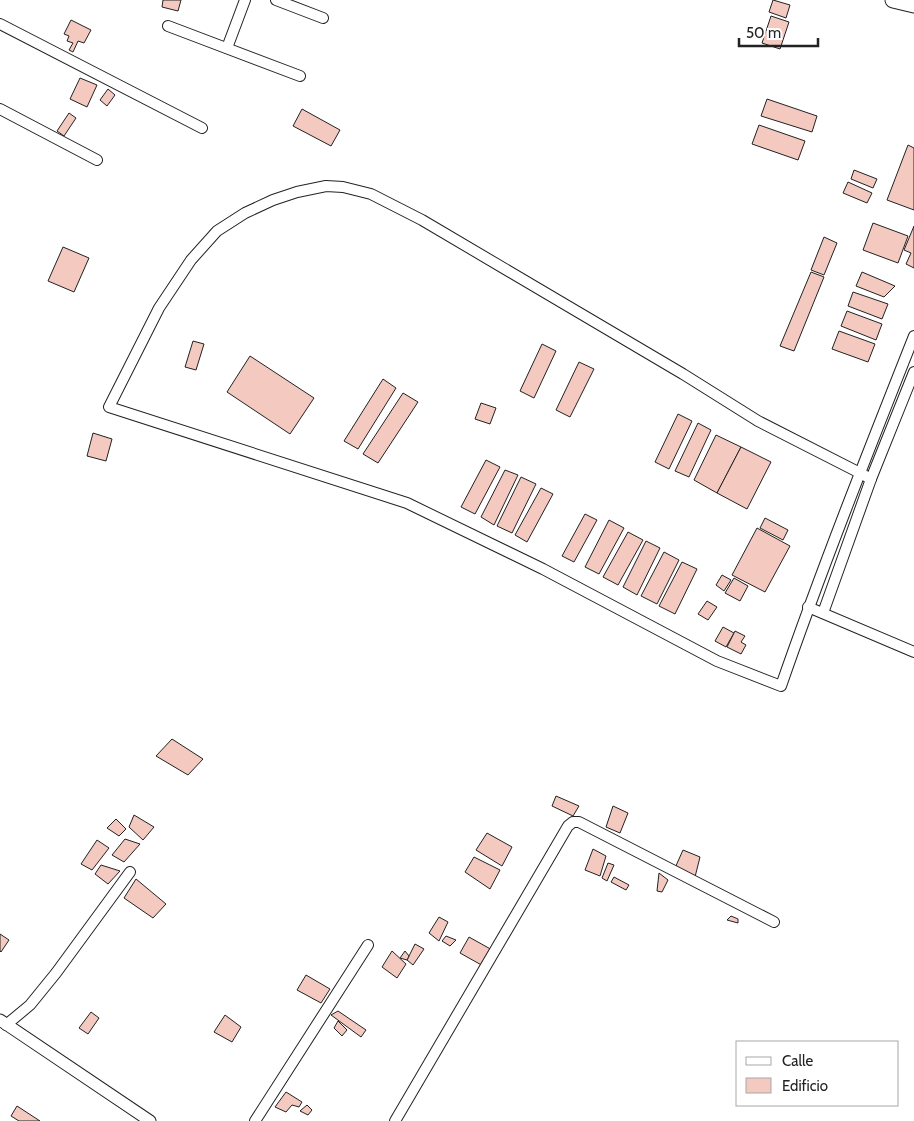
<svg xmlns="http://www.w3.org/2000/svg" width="914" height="1121" font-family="Cabin,sans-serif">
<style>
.building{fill:#f3c9c0;stroke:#222}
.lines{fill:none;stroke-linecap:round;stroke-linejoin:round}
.minor-casing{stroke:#222;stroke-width:12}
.tertiary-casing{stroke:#222;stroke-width:13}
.primary-casing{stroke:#222;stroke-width:17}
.minor{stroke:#fff;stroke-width:10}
.tertiary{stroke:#fff;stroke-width:11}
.primary{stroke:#fff;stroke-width:15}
</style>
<rect width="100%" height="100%" fill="#fff"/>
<!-- building -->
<g class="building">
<path d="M163 0H181L178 11 162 7Z"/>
<path d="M773 0 790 5 786 18 769 12Z"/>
<path d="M771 16 789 22 780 49 762 43Z"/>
<path d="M71 20 91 30 84 43 78 41 73 52 69 50 73 43 67 41 69 36 64 34Z"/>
<path d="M80 78 97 85 87 107 70 99Z"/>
<path d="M108 89 115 95 107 106 100 100Z"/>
<path d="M767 99 817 116 812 132 761 116Z"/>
<path d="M302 109 340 130 331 146 293 126Z"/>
<path d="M69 113 76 118 64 136 57 131Z"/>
<path d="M759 125 805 141 798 160 752 144Z"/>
<path d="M908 145 914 148V210L887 200Z"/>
<path d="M854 170 877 179 873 188 851 179Z"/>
<path d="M848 182 872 193 867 203 843 193Z"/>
<path d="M873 223 908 236 898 263 863 250Z"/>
<path d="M914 226V268L906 264 911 253 904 250Z"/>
<path d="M824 237 837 243 824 275 811 270Z"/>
<path d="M63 247 89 258 74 292 48 281Z"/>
<path d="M811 272 824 277 794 351 780 346Z"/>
<path d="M862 272 895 286 884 297 856 286Z"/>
<path d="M853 292 888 304 882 319 848 306Z"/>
<path d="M847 311 882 324 876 340 841 326Z"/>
<path d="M839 331 875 344 868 362 832 349Z"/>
<path d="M193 341 204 344 196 370 185 367Z"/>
<path d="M542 344 556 351 534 398 520 391Z"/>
<path d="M250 356 314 398 290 434 227 392Z"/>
<path d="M579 362 594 369 570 417 556 410Z"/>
<path d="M383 379 396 388 358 449 344 441Z"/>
<path d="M403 393 418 402 378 463 363 454Z"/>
<path d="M481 403 496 408 490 424 475 419Z"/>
<path d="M678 414 692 421 669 469 655 462Z"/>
<path d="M698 423 711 430 689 477 675 471Z"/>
<path d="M93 433 112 439 106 461 87 456Z"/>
<path d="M716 435 741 447 717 493 694 480Z"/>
<path d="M741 447 771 462 747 509 717 493Z"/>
<path d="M486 460 500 467 475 514 461 507Z"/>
<path d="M505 470 518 475 494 525 481 517Z"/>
<path d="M521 477 536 484 512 533 497 526Z"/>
<path d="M541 488 553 494 527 542 515 535Z"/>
<path d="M585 514 597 520 574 562 562 556Z"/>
<path d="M765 518 788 530 783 540 760 528Z"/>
<path d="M609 520 624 528 599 574 585 567Z"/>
<path d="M757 528 790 546 765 592 732 575Z"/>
<path d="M628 532 643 540 618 585 603 577Z"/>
<path d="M646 541 660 548 637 595 623 587Z"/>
<path d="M664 552 679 560 657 604 641 596Z"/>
<path d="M682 562 697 569 675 614 659 606Z"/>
<path d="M722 575 731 580 724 591 716 585Z"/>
<path d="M734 578 748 586 740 601 725 593Z"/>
<path d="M707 601 717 607 708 620 698 614Z"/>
<path d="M723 627 734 633 726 647 715 641Z"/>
<path d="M735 631 745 636 741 642 746 645 741 654 727 647Z"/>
<path d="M172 739 203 759 188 775 156 756Z"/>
<path d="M556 796 579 806 573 816 552 806Z"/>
<path d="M613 806 628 813 620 833 606 827Z"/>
<path d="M134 815 154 827 143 840 129 827Z"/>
<path d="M116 819 126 829 119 836 107 828Z"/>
<path d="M487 833 512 847 502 866 476 850Z"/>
<path d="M125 839 140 844 124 862 112 855Z"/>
<path d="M97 840 109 848 92 870 81 864Z"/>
<path d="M593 849 606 856 600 876 585 870Z"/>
<path d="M683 850 700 857 695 877 675 868Z"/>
<path d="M474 857 500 870 490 889 465 872Z"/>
<path d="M608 863 614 865 607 881 602 878Z"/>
<path d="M101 865 120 871 108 884 95 874Z"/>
<path d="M659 873 668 880 662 892 657 891Z"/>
<path d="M614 877 629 885 626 890 611 882Z"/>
<path d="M136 879 166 904 153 918 124 898Z"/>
<path d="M731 916 738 919V923L727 920Z"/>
<path d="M439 917 448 922 439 941 429 933Z"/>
<path d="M0 934 9 940 1 952 0 951Z"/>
<path d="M446 936 456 940 450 946 442 941Z"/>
<path d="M469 937 494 951 485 967 460 953Z"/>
<path d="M415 944 424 949 413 965 407 960Z"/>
<path d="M392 951 406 964 397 978 382 967Z"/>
<path d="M405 951 409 956 407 960 400 958Z"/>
<path d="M306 975 330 989 321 1003 297 990Z"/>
<path d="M338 1011 366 1030 361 1037 331 1015Z"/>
<path d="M91 1012 99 1018 88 1034 79 1028Z"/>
<path d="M225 1015 241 1027 232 1042 214 1032Z"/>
<path d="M338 1021 347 1030 342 1036 334 1028Z"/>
<path d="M286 1092 302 1102 299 1107 292 1105 286 1112 275 1107Z"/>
<path d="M307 1105 312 1110 308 1115 300 1111Z"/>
<path d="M17 1106 40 1121H19L11 1116Z"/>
</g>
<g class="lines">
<!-- minor casing -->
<g class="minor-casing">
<g id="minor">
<path d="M276 0 323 18"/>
<path d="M0 24 202 128"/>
<path d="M168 26 300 76"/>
<path d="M227 48 245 0"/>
<path d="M0 109 97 160"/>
<path d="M871 479 860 473 758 421 683 374 422 220 371 194 343 187 326 186 297 192 273 200 245 213 217 231 191 260 159 308 109 407 407 503 543 569 717 661 781 686C822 568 868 452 914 336"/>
<path d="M808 607 914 652"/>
<path d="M823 613 871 479 914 372"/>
<path d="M6 1025 30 1005 56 973 130 872"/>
<path d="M255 1121 368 945"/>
<path d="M395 1121 568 826 573 822H579L774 922"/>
</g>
</g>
<!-- tertiary casing -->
<g class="tertiary-casing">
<path id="tertiary" d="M0 1020 150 1121"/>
</g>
<!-- primary casing -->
<g class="primary-casing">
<path id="primary" d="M893 0 914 5"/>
</g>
<!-- minor -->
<use href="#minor" class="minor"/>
<!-- tertiary -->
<use href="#tertiary" class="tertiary"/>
<!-- primary -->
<use href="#primary" class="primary"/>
</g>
<!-- legend -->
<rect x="736" y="1041" width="162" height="65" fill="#ffffff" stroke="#a7a7a7"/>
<rect x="746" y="1057" width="25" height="8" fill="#ffffff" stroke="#a7a7a7"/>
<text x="782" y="1066" font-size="15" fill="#222222">Calle</text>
<rect x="746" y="1078" width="25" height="15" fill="#f3c9c0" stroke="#a7a7a7"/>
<text x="782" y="1091" font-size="15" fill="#222222">Edificio</text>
<!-- scale -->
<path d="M739 38v8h79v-8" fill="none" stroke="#222222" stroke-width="2.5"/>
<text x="746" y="38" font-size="15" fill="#222222" stroke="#ffffff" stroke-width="4" paint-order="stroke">50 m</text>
</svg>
